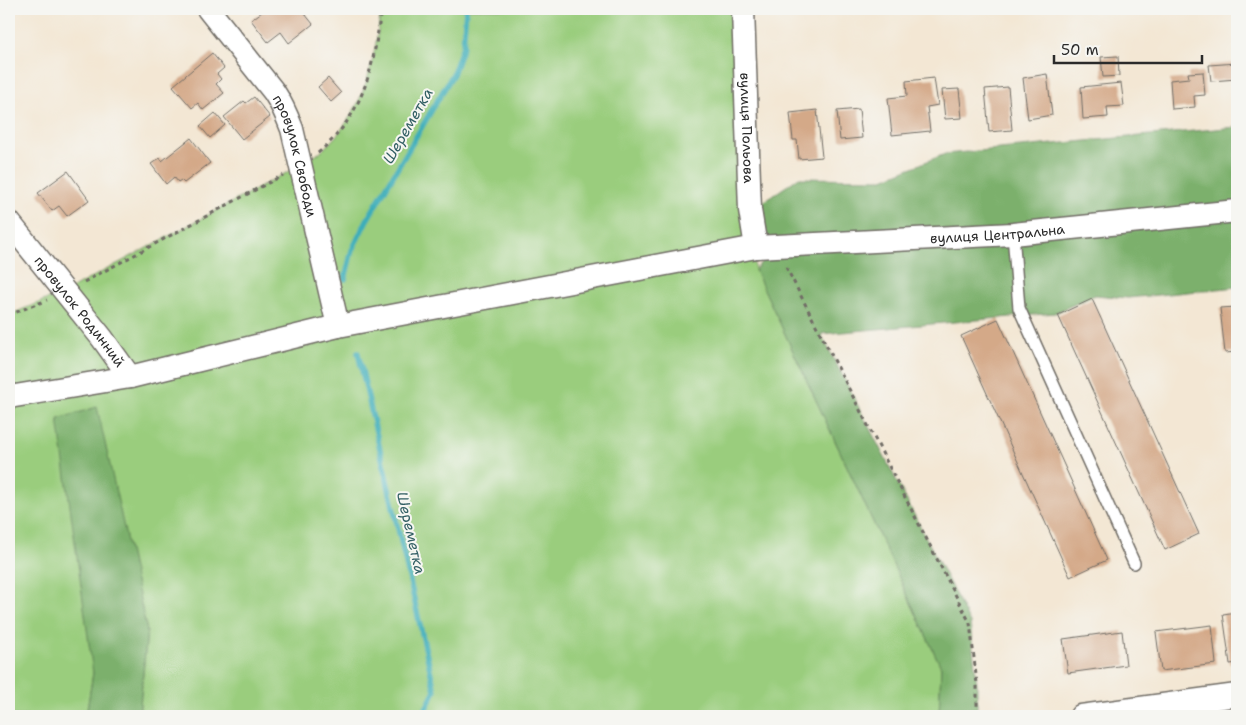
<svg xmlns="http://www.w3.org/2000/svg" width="1246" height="725" font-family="'Shantell Sans',sans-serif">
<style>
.green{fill:#9acd7d;stroke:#627c54}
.forest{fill:#7bb06c;stroke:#536e4c}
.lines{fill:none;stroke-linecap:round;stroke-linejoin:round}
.stream{stroke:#3dadb9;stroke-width:5.5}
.building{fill:#d4a988}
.lane-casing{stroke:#716d66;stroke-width:14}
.street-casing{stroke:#716d66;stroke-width:25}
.path{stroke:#716d66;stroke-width:3;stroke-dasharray:4 4;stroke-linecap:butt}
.lane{stroke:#fff;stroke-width:11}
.street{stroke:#fff;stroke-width:22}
.labels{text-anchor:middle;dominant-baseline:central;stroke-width:4;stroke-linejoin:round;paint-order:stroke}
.street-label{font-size:14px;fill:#2b2b2b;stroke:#f6f6f2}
.water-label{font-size:15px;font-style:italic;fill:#325f64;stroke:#f6f6f2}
</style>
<rect width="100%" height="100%" fill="#f6f6f2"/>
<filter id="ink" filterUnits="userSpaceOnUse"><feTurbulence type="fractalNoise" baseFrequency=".02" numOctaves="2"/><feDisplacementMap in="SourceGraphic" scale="10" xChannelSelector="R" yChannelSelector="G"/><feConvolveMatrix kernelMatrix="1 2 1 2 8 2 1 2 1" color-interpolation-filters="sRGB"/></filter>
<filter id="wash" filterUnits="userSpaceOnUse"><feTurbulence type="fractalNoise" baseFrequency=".0096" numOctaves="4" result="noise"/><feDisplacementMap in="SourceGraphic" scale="20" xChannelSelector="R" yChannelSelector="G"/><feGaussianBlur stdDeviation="1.12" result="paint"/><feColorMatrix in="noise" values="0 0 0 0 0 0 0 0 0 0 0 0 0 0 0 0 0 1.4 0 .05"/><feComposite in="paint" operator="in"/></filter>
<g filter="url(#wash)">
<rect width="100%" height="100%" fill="#f3e7d4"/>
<!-- green -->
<path class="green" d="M381 9H743L750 210 755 270 941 667 939 716H139L147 631 96 408 93 673 86 716H9V315L65 292 301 165C307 161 314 157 320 152 365 113 374 64 381 9Z"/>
<!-- forest -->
<g class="forest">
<path d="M1237 127V287L1128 298 1095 295 1055 313 821 334 970 623 977 684V716H939L941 667 755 270 775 245 750 211 798 178 883 179 945 154Z"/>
<path d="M97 407 147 631 139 716H86L93 673 58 419Z"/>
</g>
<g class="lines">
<!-- stream -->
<g class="stream">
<path d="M345 279 352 250 367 220 453 74 463 46 466 9"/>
<path d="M358 353 435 691 422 716"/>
</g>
</g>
<g id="blocks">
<!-- building -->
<g class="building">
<path d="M266 9H312L305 14 313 24 289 43 281 32 268 42 251 20Z"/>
<path d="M212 53 224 68 217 74 221 79 216 84 224 93 203 110 198 103 192 108 173 86Z"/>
<path d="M1118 56 1119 76 1103 77 1101 57Z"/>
<path d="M1237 63V79L1211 81 1209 65Z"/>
<path d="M1203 72 1205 95 1194 96 1195 107 1172 109 1170 80 1189 78 1188 73Z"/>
<path d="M1047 74 1052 115 1028 119 1023 78Z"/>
<path d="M328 78 341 93 331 102 318 87Z"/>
<path d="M934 78 938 105 927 107 930 131 892 135 888 98 907 96 906 81Z"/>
<path d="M1121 83 1124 106 1107 107 1108 117 1083 119 1081 87Z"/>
<path d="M1008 87 1012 130 989 132 985 89Z"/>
<path d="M959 89 962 118 945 119 942 90Z"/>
<path d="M254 97 270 117 242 139 224 117 244 101 246 103Z"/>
<path d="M859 109 862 138 840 140 837 111Z"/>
<path d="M817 110 822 157 799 159 797 140H793L790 113Z"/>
<path d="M215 113 225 125 210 138 200 126Z"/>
<path d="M191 138 210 163 184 183 181 180 178 182 174 177 166 184 151 164 160 158 162 161Z"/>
<path d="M68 171 89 200 67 216 59 206 52 211 38 193Z"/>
<path d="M1092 299 1199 534 1165 550 1058 315Z"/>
<path d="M1237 307V352L1225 353 1220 308Z"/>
<path d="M998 319 1107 560 1070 577 961 336Z"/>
<path d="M1234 507H1237V530H1236Z"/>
<path d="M1237 612V663L1230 664 1223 614Z"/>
<path d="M1212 625 1216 664 1161 671 1156 632Z"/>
<path d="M1122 631 1126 665 1068 673 1063 639Z"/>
</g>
</g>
</g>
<g filter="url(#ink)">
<use href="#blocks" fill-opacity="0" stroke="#716d66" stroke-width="1"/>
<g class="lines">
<!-- lane casing -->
<g class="lane-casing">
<path id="lane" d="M1013 234 1019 308 1134 563"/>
</g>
<!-- street casing -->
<g class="street-casing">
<g id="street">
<path id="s1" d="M208 9 274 92C282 104 287 116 292 129L338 326"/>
<path id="s2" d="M743 9 750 210 756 247"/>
<path id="s3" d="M9 222 102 338 130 377"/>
<path id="s4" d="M9 397 130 377 338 326 756 247 1013 234 1237 211"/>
<path d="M1081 716 1237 695"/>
</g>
</g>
<!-- path -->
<g class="path">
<path d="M318 153C365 114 374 65 381 9"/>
<path d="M786 267 970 623 977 684V716"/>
<path d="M84 282 283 175"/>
<path d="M9 315 47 300"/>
</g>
<!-- lane -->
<use href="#lane" class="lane"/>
<!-- street -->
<use href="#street" class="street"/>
</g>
</g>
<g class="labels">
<!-- street labels -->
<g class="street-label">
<text stroke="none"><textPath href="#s2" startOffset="119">вулиця Польова</textPath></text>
<text stroke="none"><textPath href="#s1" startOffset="174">провулок Свободи</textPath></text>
<text stroke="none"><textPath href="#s4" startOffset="1004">вулиця Центральна</textPath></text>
<text stroke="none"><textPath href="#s3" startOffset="114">провулок Родинний</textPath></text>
</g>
<!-- water labels -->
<g class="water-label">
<text transform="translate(408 126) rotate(-60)">Шереметка</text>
<text transform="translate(411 533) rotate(77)">Шереметка</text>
</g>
</g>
<!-- margin -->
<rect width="1246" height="725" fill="none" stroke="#f6f6f2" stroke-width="30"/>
<!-- scale -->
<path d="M1054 55v8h148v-8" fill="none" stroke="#2b2b2b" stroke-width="2.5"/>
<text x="1061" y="55" font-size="15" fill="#2b2b2b" stroke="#f6f6f2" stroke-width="4" paint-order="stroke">50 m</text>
</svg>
